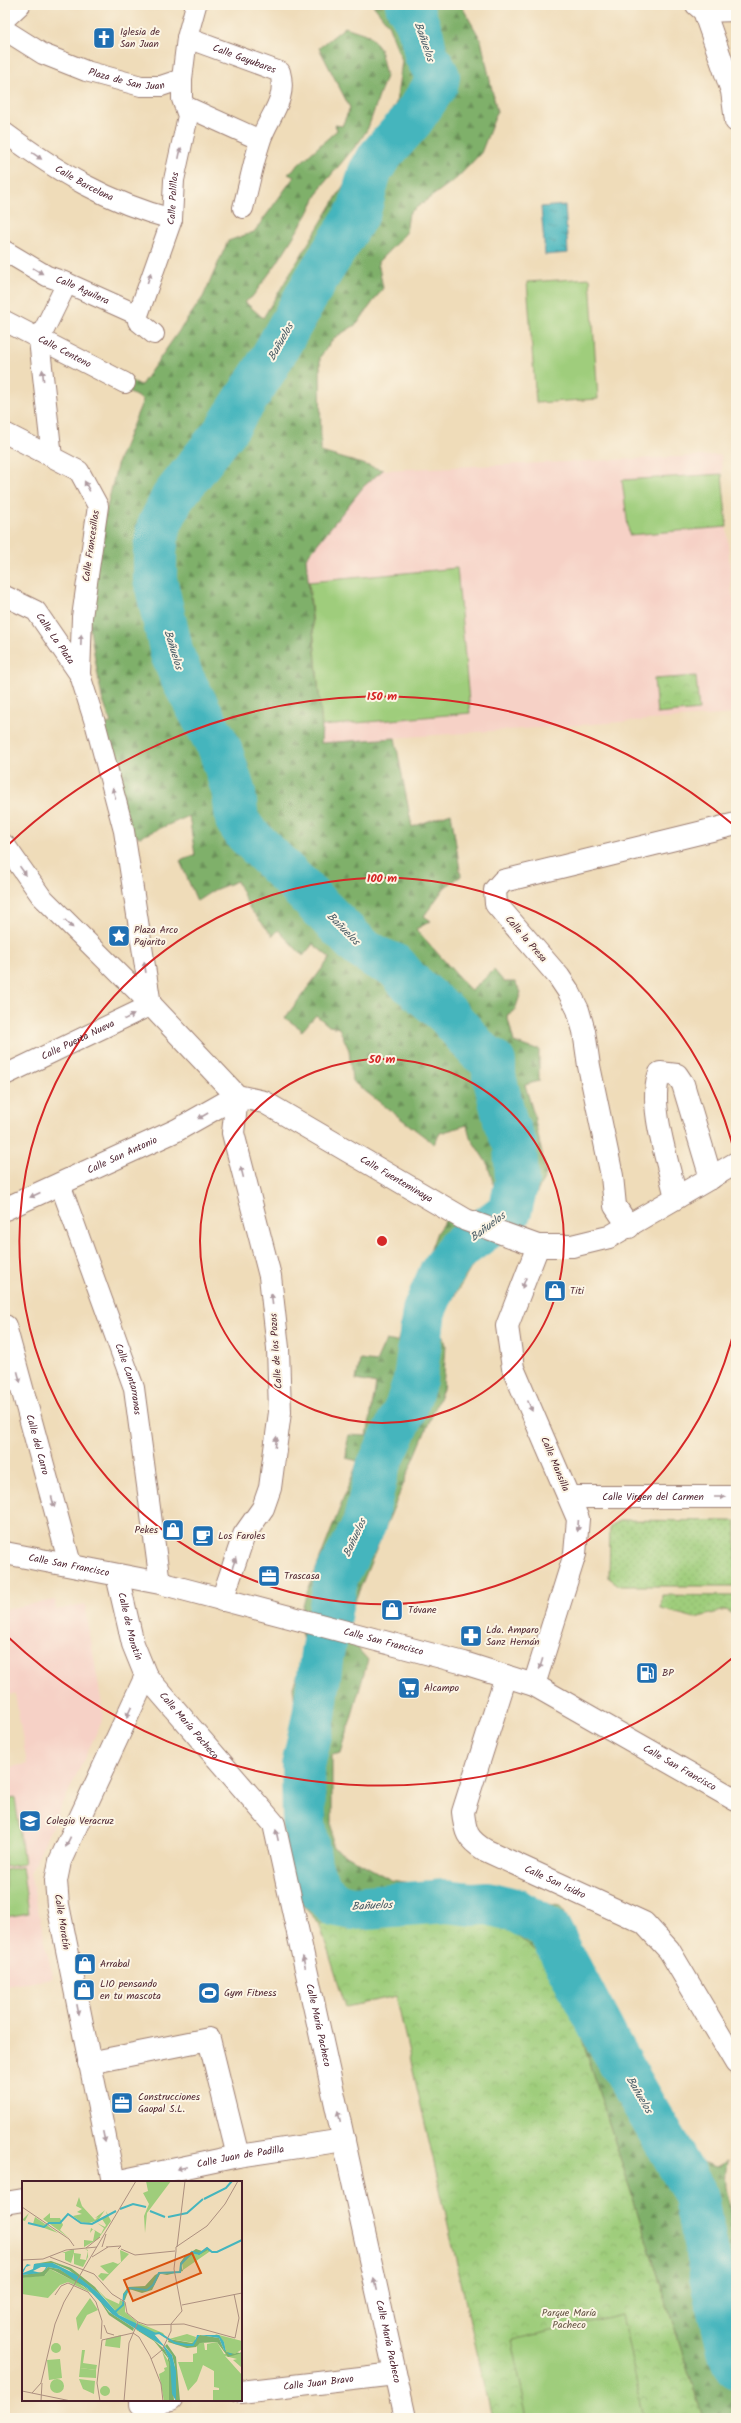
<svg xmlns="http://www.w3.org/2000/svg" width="741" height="2423" font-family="Kalam,sans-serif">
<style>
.built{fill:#f6d1c6}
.grass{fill:url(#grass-dots);stroke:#747653}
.forest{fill:url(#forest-firs);stroke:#64684b}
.park{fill:url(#park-crowns);stroke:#747653}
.pitch{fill:#9fcd7b;stroke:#747653}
.water{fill:url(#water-ripples);stroke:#486a74}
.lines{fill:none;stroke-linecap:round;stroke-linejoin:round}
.river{stroke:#45b5bd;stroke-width:44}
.pedestrian-casing{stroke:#9c7e72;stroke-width:22}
.minor-casing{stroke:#9c7e72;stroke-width:24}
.tertiary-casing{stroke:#9c7e72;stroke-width:24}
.pedestrian{stroke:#fff;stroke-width:20}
.minor{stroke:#fff;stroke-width:22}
.tertiary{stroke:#fff;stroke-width:22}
.oneway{fill:#ae9aa0}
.ring{fill:none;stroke:#d62828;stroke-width:2}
.labels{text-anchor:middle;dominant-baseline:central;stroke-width:4;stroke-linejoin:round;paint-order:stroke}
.poi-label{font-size:10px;fill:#4a1f2b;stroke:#fcf5e5;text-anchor:start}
.street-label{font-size:10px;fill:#4a1f2b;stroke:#fcf5e5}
.park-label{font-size:10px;fill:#645343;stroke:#fcf5e5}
.water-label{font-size:11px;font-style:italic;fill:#485b65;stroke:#fcf5e5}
.inset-river{fill:none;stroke:#45b5bd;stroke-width:2}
.inset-road{fill:none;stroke:#ad9080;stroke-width:1}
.view{fill:#d8530f;fill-opacity:0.15;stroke:#d8530f;stroke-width:2}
.inset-edge{fill:none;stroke:#4a1f2b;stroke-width:2}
.centre{fill:#d62828;stroke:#fcf5e5;stroke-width:2}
.ring-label{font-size:12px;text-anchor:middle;font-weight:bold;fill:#d62828;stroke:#fcf5e5;stroke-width:4;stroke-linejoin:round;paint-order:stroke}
</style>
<defs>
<pattern id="grass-dots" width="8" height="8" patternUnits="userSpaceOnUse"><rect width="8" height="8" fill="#9fcd7b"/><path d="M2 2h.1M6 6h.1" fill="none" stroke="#8ab06a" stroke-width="1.8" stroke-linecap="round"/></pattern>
<pattern id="forest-firs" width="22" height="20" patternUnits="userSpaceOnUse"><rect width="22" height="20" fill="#7fb06b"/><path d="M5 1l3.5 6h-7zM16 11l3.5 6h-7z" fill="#6a8f58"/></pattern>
<pattern id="park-crowns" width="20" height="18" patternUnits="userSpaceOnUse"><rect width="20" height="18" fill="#9fcd7b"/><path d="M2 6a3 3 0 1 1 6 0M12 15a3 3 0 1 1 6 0" fill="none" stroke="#8ab06a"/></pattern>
<pattern id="water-ripples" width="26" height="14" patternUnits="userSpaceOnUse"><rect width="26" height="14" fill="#45b5bd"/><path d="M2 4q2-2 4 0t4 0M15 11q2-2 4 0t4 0" fill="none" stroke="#3c939a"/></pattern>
</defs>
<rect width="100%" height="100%" fill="#fcf5e5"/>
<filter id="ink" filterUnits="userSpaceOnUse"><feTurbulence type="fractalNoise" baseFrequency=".025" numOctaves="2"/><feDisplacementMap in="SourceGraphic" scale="8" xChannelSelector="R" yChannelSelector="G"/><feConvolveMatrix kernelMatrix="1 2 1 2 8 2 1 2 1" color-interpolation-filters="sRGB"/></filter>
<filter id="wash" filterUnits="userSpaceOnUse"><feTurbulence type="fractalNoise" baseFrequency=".012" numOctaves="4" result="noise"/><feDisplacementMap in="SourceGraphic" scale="16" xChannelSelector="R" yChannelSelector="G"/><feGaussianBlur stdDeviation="0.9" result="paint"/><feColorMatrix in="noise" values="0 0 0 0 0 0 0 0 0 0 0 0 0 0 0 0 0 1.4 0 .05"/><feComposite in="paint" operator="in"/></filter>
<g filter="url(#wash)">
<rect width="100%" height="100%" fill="#efdcb9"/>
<!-- built -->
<g class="built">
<path d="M721 455 732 594 736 606V714L321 743 322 726 306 558 364 486 383 470Z"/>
<path d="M55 1600 56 1610 85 1605 104 1717 30 1873 53 1978 5 1985V1768L27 1764 15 1694 5 1695V1609Z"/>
</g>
<!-- grass -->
<g class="grass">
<path d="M619 1520 736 1521V1586H620L609 1578 610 1527Z"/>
<path d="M662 1595 736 1596V1617L726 1610 695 1618 661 1609Z"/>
</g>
<!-- forest -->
<g class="forest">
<path d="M373 5H461L481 40 497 112 481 153 457 178 409 213 406 233 378 262 383 288 357 324 334 338 320 357 321 452 383 470 364 486 306 558 322 726 321 743 395 738 412 827 451 813 461 876 445 887 424 916 431 921 416 929 471 991 494 970 504 982H515L521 992 515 1010 507 1015 514 1042 530 1048 539 1049V1081L525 1085 534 1115 546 1174 525 1216 499 1203 488 1165 470 1137 467 1125 440 1133 434 1144 352 1081 349 1050 339 1028 329 1026 316 1015 301 1032V1029L285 1018 330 958 313 944 303 956 278 930 273 936 250 909 237 881 214 890 197 901 180 861 195 855 189 816 140 837 124 831 96 726 111 723 102 698 87 613 104 520 118 461 143 400 123 389 126 379 141 385 203 297 228 241 254 232 294 177 288 174 337 130 335 125 342 126 350 108 319 48 345 27 369 35 380 49 386 76 368 128 360 141 321 187 307 215 277 263 252 297 245 302 263 318 348 178 369 150 396 103 402 61 388 24Z"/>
<path d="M452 1211 487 1227 484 1246 439 1322 446 1345 443 1389 351 1610 344 1633 368 1660 341 1753 332 1755V1847L391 1880 561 1906 596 1974 607 2003 693 2159 716 2167 727 2161C723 2186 728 2200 736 2224V2418H703L561 1973 490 1913 319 1923 288 1890 285 1797 299 1734 293 1687 306 1654 299 1621 306 1595 358 1461 346 1458 348 1435 367 1436 376 1384 356 1380 360 1360 376 1362 386 1340 397 1342 437 1232Z"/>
</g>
<!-- park -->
<g class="park">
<path d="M696 676 699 710 657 714 654 679Z"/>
<path d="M490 1913 561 1973 703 2418H492L396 1996 346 2007 319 1923Z"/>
</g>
<!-- pitch -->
<g class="pitch">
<path d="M590 278 598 399 536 403 527 282Z"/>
<path d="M722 474 727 527 629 535 622 480Z"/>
<path d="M457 568 470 713 322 726 309 582Z"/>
<path d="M15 1797 24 1864 5 1867V1799Z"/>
<path d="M22 1867 29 1913 5 1917V1870Z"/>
<path d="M622 2315 644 2418H528L511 2340Z"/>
</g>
<!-- water -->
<path class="water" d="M565 205 568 253 545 255 541 207Z"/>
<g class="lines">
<!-- river -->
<path class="river" d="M407 5 416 20 422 36 426 55 438 76 437 83 411 121 379 157 370 172 359 211 315 281 266 368 225 431 173 497 158 528 155 553V579L172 654 183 680 220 749 234 793 237 820 245 832 360 947 379 959 395 965 408 981 447 1014 478 1050 494 1062V1076L506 1124 515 1145 517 1181 510 1211 457 1250 440 1274 424 1311 415 1380 406 1408 378 1467 364 1525 337 1575 322 1653 314 1716 303 1766 304 1822 310 1865 319 1890 337 1905 353 1908 446 1901 472 1904 487 1903 515 1910 549 1929 612 2049 695 2193 712 2277 730 2354 736 2368"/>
</g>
</g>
<g filter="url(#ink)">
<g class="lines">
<!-- pedestrian casing -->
<g class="pedestrian-casing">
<g id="pedestrian">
<path d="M5 19 20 5"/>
<path id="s1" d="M5 30 43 54 86 71 141 86H161L182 79"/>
<path id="s2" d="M187 38 280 72C288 101 268 116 260 142 253 163 249 186 243 208"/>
<path d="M185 106 260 140"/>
<path id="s3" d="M5 133C58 172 107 202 172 219"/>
<path id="s4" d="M5 251 47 276 67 283 138 315"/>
<path d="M67 283 39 340 52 457 79 471 98 506 82 617 80 675 96 726 124 831 151 1005"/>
<path id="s5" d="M5 321 125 383"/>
<path id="s6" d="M154 334 138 321V315L172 219 174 180 188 116 182 99V79L187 38 196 5"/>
<path d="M5 433 52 457"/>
<path id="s7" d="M5 596 36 611 80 675"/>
<path d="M5 845 41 896 151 1005"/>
<path id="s8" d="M5 1075 151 1005"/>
<path id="s9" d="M60 1184 134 1388 160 1583"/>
</g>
</g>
<!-- minor casing -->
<g class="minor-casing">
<g id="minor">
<path d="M697 5 704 11 732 91 736 121"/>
<path d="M704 11 736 10"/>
<path id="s10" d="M151 1005 237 1096 264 1102 466 1220 538 1246H572L609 1237 736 1163"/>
<path d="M676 1198C669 1164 647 1104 660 1073L677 1075 683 1084 711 1178"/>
<path id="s11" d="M5 1209 177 1130 237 1096"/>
<path d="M629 1227 615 1206 612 1176 589 1066 584 1031 578 1010 569 992 559 977 496 904 495 890 503 881 736 824"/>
<path id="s12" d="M5 1326 70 1564"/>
<path id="s13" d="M569 1497H736"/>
<path id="s14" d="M117 1575 133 1644 146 1676 274 1824 405 2418"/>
<path d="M222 1600 244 1535 263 1508 270 1488 280 1412 278 1348 270 1276 233 1133 237 1096"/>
<path id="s15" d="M506 1676 463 1812C465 1832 467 1839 485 1850L644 1923 669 1950 736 2063"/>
<path d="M534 1685 575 1554 578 1519 513 1368 507 1326 538 1246"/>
<path d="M89 2063 209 2039 238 2156"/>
<path d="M114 2182 58 1905 56 1881 60 1861 146 1676"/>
<path id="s16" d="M115 2182 238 2156 344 2140"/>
<path d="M5 2203 23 2200"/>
<path id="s17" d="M241 2392 395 2374"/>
<path d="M141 2404 171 2400"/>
</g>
</g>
<!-- tertiary casing -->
<g class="tertiary-casing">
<g id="tertiary">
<path id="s18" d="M5 1553 160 1583 464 1663 534 1685 736 1800"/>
</g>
</g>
<!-- pedestrian -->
<use href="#pedestrian" class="pedestrian"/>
<!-- minor -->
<use href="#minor" class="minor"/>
<!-- tertiary -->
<use href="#tertiary" class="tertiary"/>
</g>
<!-- one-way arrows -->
<defs><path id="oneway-solid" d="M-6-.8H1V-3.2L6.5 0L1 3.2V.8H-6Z"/></defs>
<g class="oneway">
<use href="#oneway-solid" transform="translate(180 153) rotate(-78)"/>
<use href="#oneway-solid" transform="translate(37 156) rotate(34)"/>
<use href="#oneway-solid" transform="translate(38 271) rotate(31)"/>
<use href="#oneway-solid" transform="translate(149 278) rotate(-72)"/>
<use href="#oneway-solid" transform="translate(43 375) rotate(-96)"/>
<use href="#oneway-solid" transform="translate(87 486) rotate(-118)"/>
<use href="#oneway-solid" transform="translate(81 640) rotate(-88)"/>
<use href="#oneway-solid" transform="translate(114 793) rotate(-105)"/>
<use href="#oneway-solid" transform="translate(23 871) rotate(55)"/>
<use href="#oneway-solid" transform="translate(69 924) rotate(45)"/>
<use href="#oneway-solid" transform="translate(145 967) rotate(-99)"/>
<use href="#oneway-solid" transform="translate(129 1017) rotate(-26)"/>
<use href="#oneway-solid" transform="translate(203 1116) rotate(150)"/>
<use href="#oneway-solid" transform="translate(242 1172) rotate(-104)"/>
<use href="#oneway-solid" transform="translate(35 1195) rotate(155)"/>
<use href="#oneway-solid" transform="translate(524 1283) rotate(111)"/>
<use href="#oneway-solid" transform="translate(272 1299) rotate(-96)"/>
<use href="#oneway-solid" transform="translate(19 1377) rotate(75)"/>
<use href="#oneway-solid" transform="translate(530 1406) rotate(67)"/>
<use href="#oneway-solid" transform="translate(276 1442) rotate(-83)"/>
<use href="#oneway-solid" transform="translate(720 1497)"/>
<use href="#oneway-solid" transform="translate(53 1502) rotate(75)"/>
<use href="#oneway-solid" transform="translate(578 1526) rotate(94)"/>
<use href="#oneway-solid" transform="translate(234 1563) rotate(-71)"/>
<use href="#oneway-solid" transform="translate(541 1664) rotate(107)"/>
<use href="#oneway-solid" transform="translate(129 1712) rotate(115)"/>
<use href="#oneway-solid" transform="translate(277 1835) rotate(-102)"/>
<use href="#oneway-solid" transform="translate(68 1842) rotate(115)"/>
<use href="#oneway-solid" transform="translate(304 1962) rotate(-103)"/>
<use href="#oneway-solid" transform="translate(78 2010) rotate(79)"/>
<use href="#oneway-solid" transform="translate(339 2116) rotate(-103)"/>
<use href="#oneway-solid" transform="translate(104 2137) rotate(78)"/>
<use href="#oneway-solid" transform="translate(182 2168) rotate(168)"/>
<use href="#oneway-solid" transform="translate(375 2284) rotate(-103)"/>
</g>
</g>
<!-- distance rings -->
<g class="ring">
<circle cx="382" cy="1241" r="182"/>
<path d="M736 1323A363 363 0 1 1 736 1159"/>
<path d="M736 1655A545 545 0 0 1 7 1636M7 846A545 545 0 0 1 736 827"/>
</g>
<!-- icons -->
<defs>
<g id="church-square" transform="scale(1.15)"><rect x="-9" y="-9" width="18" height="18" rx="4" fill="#1f6fb2" stroke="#fcf5e5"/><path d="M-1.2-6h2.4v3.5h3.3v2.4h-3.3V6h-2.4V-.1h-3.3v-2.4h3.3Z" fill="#fff"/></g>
<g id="sight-square" transform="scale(1.15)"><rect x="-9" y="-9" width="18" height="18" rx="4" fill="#1f6fb2" stroke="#fcf5e5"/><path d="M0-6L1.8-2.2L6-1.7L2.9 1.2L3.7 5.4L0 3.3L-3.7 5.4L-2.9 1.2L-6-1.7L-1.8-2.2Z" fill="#fff"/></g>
<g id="shop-square" transform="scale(1.15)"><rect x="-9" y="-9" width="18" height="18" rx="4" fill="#1f6fb2" stroke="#fcf5e5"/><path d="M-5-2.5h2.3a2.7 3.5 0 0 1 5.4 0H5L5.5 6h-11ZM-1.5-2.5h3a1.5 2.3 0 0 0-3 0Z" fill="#fff"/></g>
<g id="cafe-square" transform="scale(1.15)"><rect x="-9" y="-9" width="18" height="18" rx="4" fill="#1f6fb2" stroke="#fcf5e5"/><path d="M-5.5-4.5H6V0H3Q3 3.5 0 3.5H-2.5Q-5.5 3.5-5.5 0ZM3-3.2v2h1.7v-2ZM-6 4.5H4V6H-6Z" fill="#fff"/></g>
<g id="office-square" transform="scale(1.15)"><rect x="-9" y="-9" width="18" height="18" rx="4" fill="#1f6fb2" stroke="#fcf5e5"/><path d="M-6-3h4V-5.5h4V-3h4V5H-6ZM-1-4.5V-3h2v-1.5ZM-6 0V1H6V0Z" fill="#fff"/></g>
<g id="pharmacy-square" transform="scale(1.15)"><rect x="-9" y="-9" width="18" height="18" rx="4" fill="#1f6fb2" stroke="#fcf5e5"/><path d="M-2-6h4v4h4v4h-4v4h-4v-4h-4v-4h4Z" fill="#fff"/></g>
<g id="fuel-square" transform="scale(1.15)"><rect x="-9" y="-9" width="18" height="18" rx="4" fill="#1f6fb2" stroke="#fcf5e5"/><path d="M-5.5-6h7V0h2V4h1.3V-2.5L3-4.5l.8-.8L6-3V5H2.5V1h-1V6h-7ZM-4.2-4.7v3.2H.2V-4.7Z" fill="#fff"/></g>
<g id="supermarket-square" transform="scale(1.15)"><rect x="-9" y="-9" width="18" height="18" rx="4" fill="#1f6fb2" stroke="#fcf5e5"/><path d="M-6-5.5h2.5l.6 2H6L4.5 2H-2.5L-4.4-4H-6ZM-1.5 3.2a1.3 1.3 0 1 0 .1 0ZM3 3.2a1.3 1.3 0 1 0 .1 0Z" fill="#fff"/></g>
<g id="school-square" transform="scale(1.15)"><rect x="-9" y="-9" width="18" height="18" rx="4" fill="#1f6fb2" stroke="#fcf5e5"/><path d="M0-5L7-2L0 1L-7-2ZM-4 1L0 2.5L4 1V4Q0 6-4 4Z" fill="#fff"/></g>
<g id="stadium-square" transform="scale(1.15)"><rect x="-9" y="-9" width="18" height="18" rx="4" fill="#1f6fb2" stroke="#fcf5e5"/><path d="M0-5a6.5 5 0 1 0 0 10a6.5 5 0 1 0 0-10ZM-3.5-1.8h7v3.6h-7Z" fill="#fff"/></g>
</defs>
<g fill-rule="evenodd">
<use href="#church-square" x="104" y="38"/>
<use href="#sight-square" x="119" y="936"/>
<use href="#shop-square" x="555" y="1291"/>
<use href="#shop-square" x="173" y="1530"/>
<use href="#cafe-square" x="203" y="1536"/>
<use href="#office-square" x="269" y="1576"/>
<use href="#shop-square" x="392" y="1610"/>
<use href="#pharmacy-square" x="471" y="1636"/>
<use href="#fuel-square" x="647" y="1673"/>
<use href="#supermarket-square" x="409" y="1688"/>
<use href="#school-square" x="30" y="1821"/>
<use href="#shop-square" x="85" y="1964"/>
<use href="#shop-square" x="84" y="1990"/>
<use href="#stadium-square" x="209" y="1993"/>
<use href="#office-square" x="122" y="2103"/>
</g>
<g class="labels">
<!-- poi labels -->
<g class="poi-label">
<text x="120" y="32">Iglesia de<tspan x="120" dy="12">San Juan</tspan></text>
<text x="134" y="930">Plaza Arco<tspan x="134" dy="12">Pajarito</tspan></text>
<text x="570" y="1291">Titi</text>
<text x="158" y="1530" text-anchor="end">Pekes</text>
<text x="218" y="1536">Los Faroles</text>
<text x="284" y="1576">Trascasa</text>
<text x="408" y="1610">Tóvane</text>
<text x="486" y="1630">Lda. Amparo<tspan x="486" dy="12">Sanz Hernán</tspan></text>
<text x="662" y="1673">BP</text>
<text x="424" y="1688">Alcampo</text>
<text x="46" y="1821">Colegio Veracruz</text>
<text x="100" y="1964">Arrabal</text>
<text x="100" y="1984">LIO pensando<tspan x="100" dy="12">en tu mascota</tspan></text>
<text x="224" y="1993">Gym Fitness</text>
<text x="138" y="2097">Construcciones<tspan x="138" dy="12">Gaopal S.L.</tspan></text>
</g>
<!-- street labels -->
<g class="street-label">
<text stroke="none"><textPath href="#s2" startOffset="61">Calle Gayubares</textPath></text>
<text stroke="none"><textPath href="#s1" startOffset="133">Plaza de San Juan</textPath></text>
<text stroke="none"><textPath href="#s3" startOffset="94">Calle Barcelona</textPath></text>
<text stroke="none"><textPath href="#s6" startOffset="149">Calle Palillos</textPath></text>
<text stroke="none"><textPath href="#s4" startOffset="87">Calle Aguilera</textPath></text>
<text stroke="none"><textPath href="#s5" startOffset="67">Calle Centeno</textPath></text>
<text transform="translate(91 546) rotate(-82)">Calle Francesillas</text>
<text stroke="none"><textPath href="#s7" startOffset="68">Calle La Plata</textPath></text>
<text transform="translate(526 939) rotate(49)">Calle la Presa</text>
<text stroke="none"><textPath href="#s8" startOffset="81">Calle Puerta Nueva</textPath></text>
<text stroke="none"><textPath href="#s11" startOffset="129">Calle San Antonio</textPath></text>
<text stroke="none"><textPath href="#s10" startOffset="306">Calle Fuenteminaya</textPath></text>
<text transform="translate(276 1351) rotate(-94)">Calle de los Pozos</text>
<text stroke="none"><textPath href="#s9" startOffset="207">Calle Cantarranas</textPath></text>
<text stroke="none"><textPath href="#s12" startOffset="123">Calle del Carro</textPath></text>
<text transform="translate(555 1464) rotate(67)">Calle Mansilla</text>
<text stroke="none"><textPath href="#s13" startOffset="84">Calle Virgen del Carmen</textPath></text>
<text stroke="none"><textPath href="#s18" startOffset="65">Calle San Francisco</textPath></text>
<text stroke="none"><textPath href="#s14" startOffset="53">Calle de Moratín</textPath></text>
<text stroke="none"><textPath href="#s18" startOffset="389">Calle San Francisco</textPath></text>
<text stroke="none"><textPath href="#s14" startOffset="171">Calle María Pacheco</textPath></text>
<text stroke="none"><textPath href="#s18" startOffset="713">Calle San Francisco</textPath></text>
<text stroke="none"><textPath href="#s15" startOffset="266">Calle San Isidro</textPath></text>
<text transform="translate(62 1922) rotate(81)">Calle Moratín</text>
<text stroke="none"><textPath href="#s14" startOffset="507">Calle María Pacheco</textPath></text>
<text stroke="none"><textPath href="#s16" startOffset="128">Calle Juan de Padilla</textPath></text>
<text stroke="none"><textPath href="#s14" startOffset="831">Calle María Pacheco</textPath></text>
<text stroke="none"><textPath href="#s17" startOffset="78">Calle Juan Bravo</textPath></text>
</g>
<!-- park labels -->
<g class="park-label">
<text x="569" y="2313">Parque María<tspan x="569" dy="12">Pacheco</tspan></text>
</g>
<!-- water labels -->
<g class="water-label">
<text transform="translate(424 42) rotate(71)">Bañuelos</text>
<text transform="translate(281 342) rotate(-61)">Bañuelos</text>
<text transform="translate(173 650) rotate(73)">Bañuelos</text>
<text transform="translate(343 929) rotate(45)">Bañuelos</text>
<text transform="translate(488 1227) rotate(-37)">Bañuelos</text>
<text transform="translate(355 1538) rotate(-65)">Bañuelos</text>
<text transform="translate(372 1906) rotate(-3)">Bañuelos</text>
<text transform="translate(639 2095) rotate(60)">Bañuelos</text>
</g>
</g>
<!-- overview -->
<g transform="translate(22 2181)">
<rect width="220" height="220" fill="#efdcb9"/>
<path d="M57 16 60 25 73 39 76 36 73 37 82 30 83 29 77 38 85 34 84 30 89 40 76 58 62 66V59L71 60 73 50 71 48 68 52 69 47 79 53 82 47 75 42 83 46 84 44 80 38 67 42 59 41 51 35 60 33 55 31 60 28 54 25ZM7 32 3 40 11 43 13 36 36 52 0 39ZM28 32V37H38L41 44 38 49 47 57 21 38ZM52 68V72L59 73 58 78 64 79 66 70 63 68 66 69V76L61 86 52 83V72L49 82 43 79V72H40ZM98 69 107 73 81 100 76 95 79 92 87 93 78 85 91 81 96 83 99 81ZM28 88 56 102 70 112 46 101 38 104 26 117 0 113V97L23 94ZM68 117 76 129 65 134 56 150 54 137ZM99 154 98 167 83 165 84 158ZM195 161 202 173 220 172 219 186 211 179 215 178 203 175 220 194V220H191V209H197V207L192 206V190L181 184 175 200 166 210 156 181H171V173L175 172V164L178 162H182L183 169H185V163ZM58 187 74 189V197L57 196ZM57 198 73 200 72 213 61 208ZM78 210a5 5 0 1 1 10 0a5 5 0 1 1-10 0Z" fill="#9fcd7b"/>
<path d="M186 67 189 70 177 74 173 72 159 84 161 90 145 94 140 93 159 90 158 82 163 75 174 68 180 70ZM29 80 49 87 73 106 80 115 47 89 31 82 12 83ZM26 86 37 88 57 100 78 119 87 131 112 147 111 150 87 134 76 117 61 105 33 90 28 88 22 95 0 97V94L20 91ZM139 91 130 109 120 112 107 108 103 119H101V113L106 106 123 105 133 94ZM113 148 125 153 143 169 148 180 150 191 152 220H147L145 211 146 177 132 160ZM178 154 197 157 202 169 218 172 220 170V172L206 176 195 161 178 162 174 166 165 167 146 161 147 158 170 162ZM145 163 154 176 158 220H154L153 185 150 174 143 165Z" fill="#7fb06b"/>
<path d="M124 0H149L125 32 123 52 122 35 127 23 121 12 126 10ZM186 69 187 71 161 89 160 82 172 72 177 74ZM75 108 84 117 97 123 98 119 103 122V131L115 141 114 143 96 133ZM117 142 141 152 145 158 137 152H129L115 143ZM165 153 174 156 173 162 147 158ZM193 153 220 160V168L213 173 204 171 202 161ZM140 170 147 181V220H142L137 193 143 190 142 187 145 186Z" fill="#9fcd7b"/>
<path d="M60 169H63L61 182 75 184 74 189 58 187ZM145 187 144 210 142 220 141 198 138 195Z" fill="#9fcd7b"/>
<path d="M29 167a5 5 0 1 1 10 0a5 5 0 1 1-10 0ZM38 178 40 197 27 199 25 179ZM28 205a7 7 0 1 1 14 0a7 7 0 1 1-14 0Z" fill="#9fcd7b"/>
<path d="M21 82H31L53 93 80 115 97 134 134 152 132 153 150 174 154 190V220L150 213 148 180 141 165 90 133 65 107 37 88 26 86 22 90 24 86H19L11 90 19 92 0 94V90L5 83 9 84 4 86 1 92 11 88 12 83ZM175 154H197L202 161 204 171 211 173 220 170 208 174 202 169 197 157 178 154 173 161Z" fill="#45b5bd"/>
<path class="inset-river" d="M182 18 204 7 210 0M98 28 111 23 124 26M128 30 143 36M146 36 165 32 181 18M6 42 22 46 27 42H38L46 33 59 42 70 43 94 30M92 132 101 124 102 114 108 107 125 109 131 104 137 92 158 91 159 83 170 71 177 73 185 67 190 71H195L220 59M132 153 137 152 153 162 165 164H171L174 159"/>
<path class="inset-road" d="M0 26 47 58 52 65M80 66 84 53M84 66 99 65 96 68M155 66 163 0M64 67 78 56M99 68 113 74 153 70M154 70V66L185 45 203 23 216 0M28 76 72 93 90 113 103 121 105 132 116 141 125 144 162 143 213 157 217 137 212 113M70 76 86 66M0 79 21 78 44 69 75 66M33 114 39 105 46 102 66 111 74 121 80 140 79 158M160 124 220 112M149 143 160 130 152 88 154 70M82 144 85 152 92 154M111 152 117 156 128 175 139 203 141 220M80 159 111 152M129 178 140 169 149 150V143M0 210 49 220M10 212 19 202 33 143 42 121 114 0M19 220 20 202M78 220 75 202 80 159M102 220 107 162 116 141"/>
<path class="view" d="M170 72 179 92 111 120 102 99Z"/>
<rect width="220" height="220" class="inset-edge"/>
</g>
<circle cx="382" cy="1241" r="6" class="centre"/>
<g class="ring-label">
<text x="382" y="700">150 m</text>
<text x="382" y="882">100 m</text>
<text x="382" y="1063">50 m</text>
</g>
<!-- margin -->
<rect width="741" height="2423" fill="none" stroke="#fcf5e5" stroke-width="20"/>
</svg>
